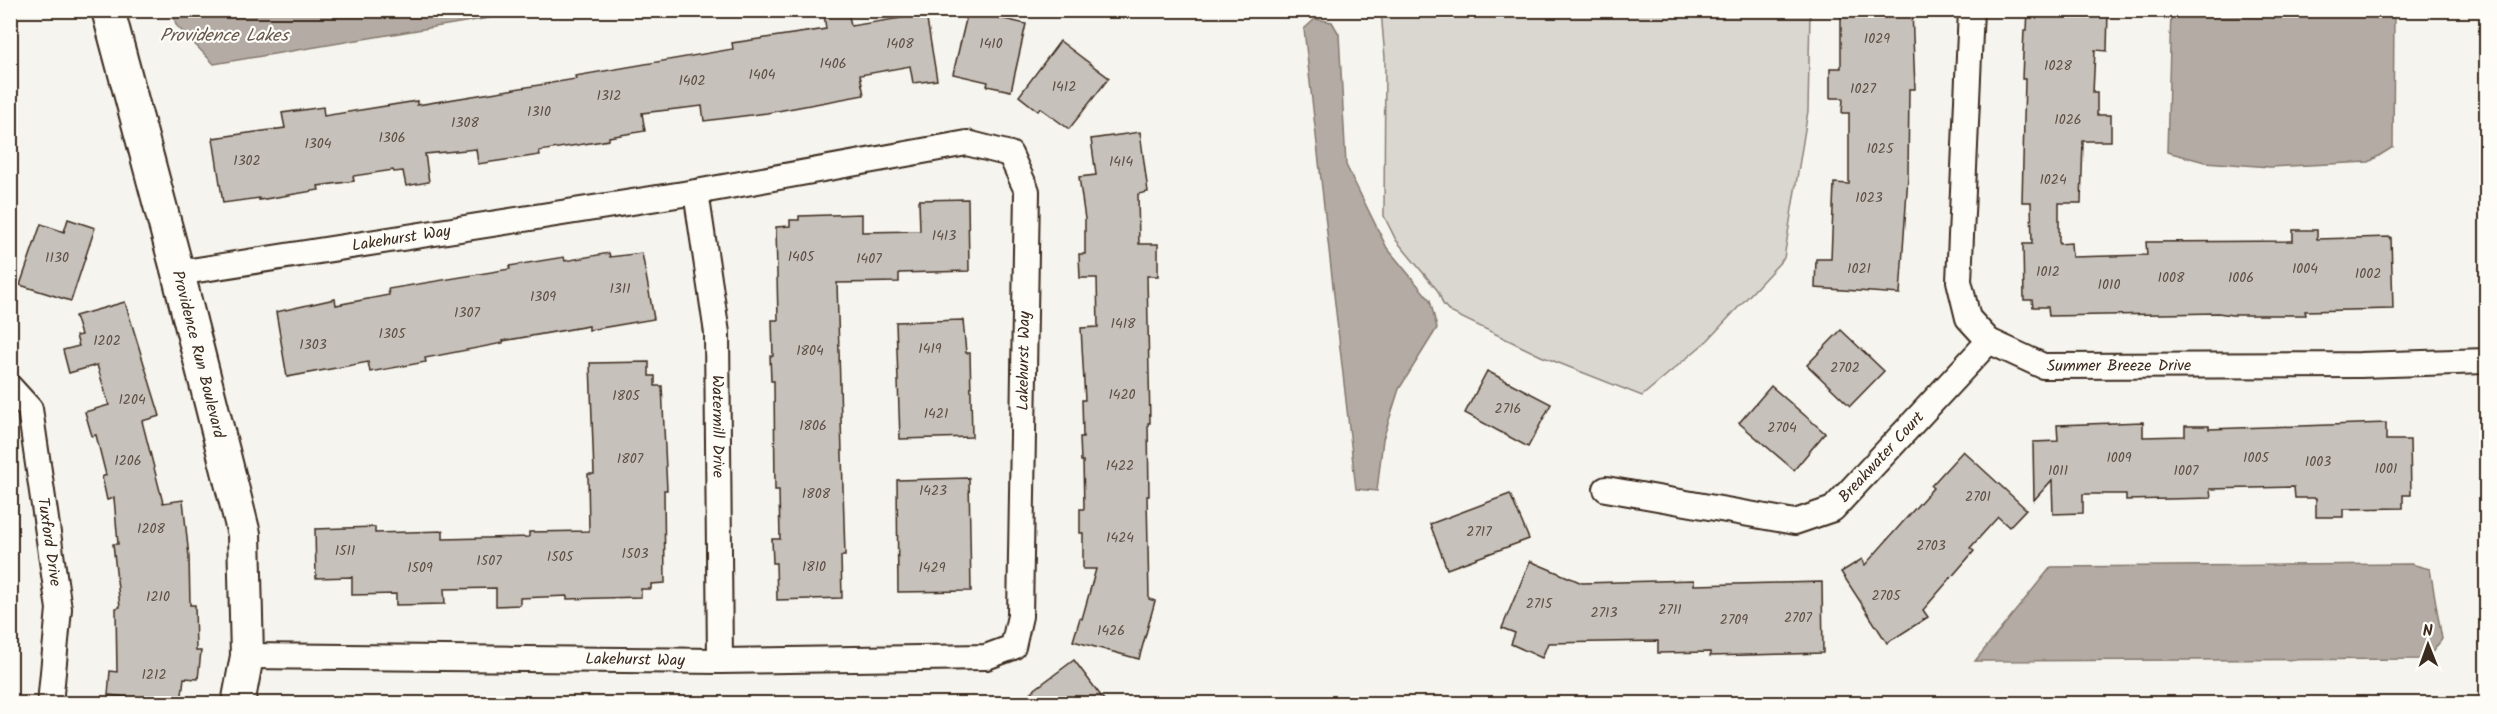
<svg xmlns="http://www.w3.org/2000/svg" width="2497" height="714" font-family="Kalam,sans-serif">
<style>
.green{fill:#dad6d0;stroke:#8a8077;stroke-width:1.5}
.water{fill:#b4aca4;stroke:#84786e;stroke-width:1.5}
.building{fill:#c7c1bb;stroke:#3b2a1e;stroke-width:1.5}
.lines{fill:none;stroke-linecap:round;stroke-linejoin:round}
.minor-casing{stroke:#3b2a1e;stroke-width:28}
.tertiary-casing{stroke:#3b2a1e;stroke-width:36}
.minor{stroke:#fdfcf7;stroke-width:24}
.tertiary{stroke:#fdfcf7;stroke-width:32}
.labels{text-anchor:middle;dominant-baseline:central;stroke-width:4.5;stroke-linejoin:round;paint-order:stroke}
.number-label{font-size:14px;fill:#5e5045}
.street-label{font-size:16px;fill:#3b2a1e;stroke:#fdfcf7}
.water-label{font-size:18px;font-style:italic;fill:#65584d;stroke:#fdfcf7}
</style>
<rect width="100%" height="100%" fill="#f5f4ee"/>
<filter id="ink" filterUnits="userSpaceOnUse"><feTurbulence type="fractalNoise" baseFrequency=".0167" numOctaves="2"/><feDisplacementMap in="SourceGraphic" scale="12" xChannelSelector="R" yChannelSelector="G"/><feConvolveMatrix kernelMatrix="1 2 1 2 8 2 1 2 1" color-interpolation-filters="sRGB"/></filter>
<g filter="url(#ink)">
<!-- green -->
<path class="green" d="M1381 11H1810L1808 111 1784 258 1708 340 1642 396 1541 356 1450 312 1443 304 1438 291 1396 240 1384 216 1385 58Z"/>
<!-- water -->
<g class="water">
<path d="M173 11V10L530 11 214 64 176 25Z"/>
<path d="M2171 11H2394L2393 147 2369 162 2270 167 2205 162 2167 152Z"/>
<path d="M1315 19 1332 22 1339 34 1346 165 1387 248 1430 300 1437 328 1399 389 1383 439 1377 491 1356 489 1304 29Z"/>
<path d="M2411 564 2430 569 2442 639 2427 659 1975 661 2051 567Z"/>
</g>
<!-- building -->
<g class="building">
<path d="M843 10H848L851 26 926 14 937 80 913 83 910 66 860 75 864 95 767 113 704 121 702 106 642 113 645 131 609 137V140L539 151 540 155 478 164 476 149 425 154 429 182 406 186 403 171 394 172 393 170 353 176 354 181 318 186 319 190 259 200V198L223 203 213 138 285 128 282 113 323 107 324 116 417 101V105L576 79 575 76 733 49 732 43 826 29 824 14Z"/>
<path d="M1841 10H1912L1915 89H1909L1908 176 1900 294 1815 288 1816 259H1831L1834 183 1849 184V113H1842L1843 98H1830V68H1841Z"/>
<path d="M2028 10H2108L2107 51 2095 50 2093 93H2097V115H2111V141H2083L2081 203H2059V244L2071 243 2072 257 2147 255 2146 242 2293 241V230H2317V239L2391 237 2393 309 2305 311 2306 315H2232L2218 313 2049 316 2048 307H2033L2032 300H2024L2023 244H2032L2031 202H2022L2025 79H2022L2023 54 2024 30H2027Z"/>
<path d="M968 11 1026 24 1011 91 987 86 988 82 953 74Z"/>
<path d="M1060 41 1109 78 1069 129 1040 108 1038 111 1019 96Z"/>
<path d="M1140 132 1148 192 1138 194 1139 244H1158V276H1147L1150 423H1148L1149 496H1147L1149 599 1155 601 1139 659 1073 641 1080 618 1082 619 1096 569H1083V533H1080V509H1084L1083 461H1081L1080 437H1083L1082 400H1085L1081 328 1098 327 1097 278H1080L1079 254H1085V219L1079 177 1096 175 1091 139Z"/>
<path d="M968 199 969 271 899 273V282L837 283 845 556H841L842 598 777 600 776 563H773L772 539H780L779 490H775L774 381H771L770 356H773L772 320H778L776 227 790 226V220H799V216L862 214V232L920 231 919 200Z"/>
<path d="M68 219 95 228 71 301 20 285 41 224 64 232Z"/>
<path d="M609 253 610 257 642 253 654 319 589 330V326L503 341V343L425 358 426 362 370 372 368 362 287 377 276 312 335 299 336 305 389 295 388 289 510 269 509 266 564 257 565 261Z"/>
<path d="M125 302 160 416 142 421 163 503 183 500 189 557 190 605H195L196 651H201L198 679 184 678 181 703 108 695 110 671 117 672 116 608 120 607 113 544H118L114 498 107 500 102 477 106 475 96 435 92 436 85 412 109 405 97 365 69 373 63 350 79 346 76 336 81 335 75 316Z"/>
<path d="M963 320 966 353H970L972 437 900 439 896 322Z"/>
<path d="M1841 330 1884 371 1850 406 1807 365Z"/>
<path d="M649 362V376H655V386H662L667 490H664L665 583 651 584V589H641V597L567 599V596L520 598V605L496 606V588L444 589 445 604 396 605V594L352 595V577L316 578 315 529 375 527V533L443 531V539L529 537V532L589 531 588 474H594L590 363Z"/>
<path d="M1487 371 1551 404 1528 447 1465 413Z"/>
<path d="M1771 386 1825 433 1794 470 1739 423Z"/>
<path d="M2143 422V437L2185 436V426H2209V429L2386 423V440H2410L2411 495H2403V508L2343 509V517H2316V498H2295L2294 487 2210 489 2211 498 2126 500V494H2083V513L2053 514 2052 480 2034 500 2033 442 2058 441 2057 425Z"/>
<path d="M1963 451 2026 509 2009 527 1998 517 1970 548 1974 551 1923 610 1928 617 1887 643 1841 572 1862 559 1865 565 1933 488 1931 486Z"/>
<path d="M969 478 971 591 898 592 897 480Z"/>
<path d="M1510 494 1529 539 1447 569 1430 524Z"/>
<path d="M1530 561 1582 583 1694 580V585L1822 582 1823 653 1710 656V652L1658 653V641L1548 643 1542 658 1511 644 1515 633 1502 628Z"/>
<path d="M1074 660 1107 704H1015Z"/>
</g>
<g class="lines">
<!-- minor casing -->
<g class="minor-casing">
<g id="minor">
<path id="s1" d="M1971 10 1959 281 1968 318 1989 341 2043 366 2360 365 2486 361"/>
<path id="s2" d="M696 192 717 333 720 661"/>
<path id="s3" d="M178 273 696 192 967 143 1010 154 1027 191 1020 616 1013 647 986 657 720 661 247 656"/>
<path id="s4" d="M10 387 30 409 59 609 50 704"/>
<path id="s5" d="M1606 489 1795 522 1833 509 1989 341"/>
</g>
</g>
<!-- tertiary casing -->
<g class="tertiary-casing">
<g id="tertiary">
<path id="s6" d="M108 10 178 273 244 534 247 656 238 704"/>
</g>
</g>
<!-- minor -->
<use href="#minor" class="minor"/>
<!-- tertiary -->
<use href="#tertiary" class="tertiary"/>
</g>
</g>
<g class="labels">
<!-- number labels -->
<g class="number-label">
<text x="1877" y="39">1029</text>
<text x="900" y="44">1408</text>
<text x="991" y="44">1410</text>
<text x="833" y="64">1406</text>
<text x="2058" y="66">1028</text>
<text x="762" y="75">1404</text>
<text x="692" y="81">1402</text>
<text x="1064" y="87">1412</text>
<text x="1863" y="89">1027</text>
<text x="609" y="96">1312</text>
<text x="539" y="112">1310</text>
<text x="2068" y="120">1026</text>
<text x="465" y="123">1308</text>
<text x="392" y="138">1306</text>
<text x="318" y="144">1304</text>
<text x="1880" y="149">1025</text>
<text x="247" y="161">1302</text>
<text x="1121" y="162">1414</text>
<text x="2053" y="180">1024</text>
<text x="1869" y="198">1023</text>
<text x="944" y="236">1413</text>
<text x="801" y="257">1405</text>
<text x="57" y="258">1130</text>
<text x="869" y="259">1407</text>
<text x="1859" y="269">1021</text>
<text x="2305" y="269">1004</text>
<text x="2048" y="272">1012</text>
<text x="2368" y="274">1002</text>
<text x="2171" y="278">1008</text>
<text x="2241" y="278">1006</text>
<text x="2109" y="285">1010</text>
<text x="620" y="289">1311</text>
<text x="543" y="297">1309</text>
<text x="467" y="313">1307</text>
<text x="1123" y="324">1418</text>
<text x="392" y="334">1305</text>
<text x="107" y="341">1202</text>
<text x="313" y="345">1303</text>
<text x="930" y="349">1419</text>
<text x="810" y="351">1804</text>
<text x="1845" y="368">2702</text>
<text x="1122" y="395">1420</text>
<text x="626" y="396">1805</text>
<text x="132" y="400">1204</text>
<text x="1508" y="409">2716</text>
<text x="936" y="414">1421</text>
<text x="813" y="426">1806</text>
<text x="1782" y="428">2704</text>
<text x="2119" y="458">1009</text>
<text x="2256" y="458">1005</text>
<text x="630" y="459">1807</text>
<text x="128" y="461">1206</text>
<text x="2318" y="462">1003</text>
<text x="1120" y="466">1422</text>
<text x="2386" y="469">1001</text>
<text x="2058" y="471">1011</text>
<text x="2186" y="471">1007</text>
<text x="933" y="491">1423</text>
<text x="816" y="494">1808</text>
<text x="1978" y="497">2701</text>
<text x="151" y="529">1208</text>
<text x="1479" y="532">2717</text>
<text x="1120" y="538">1424</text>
<text x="1931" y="546">2703</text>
<text x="345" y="551">1511</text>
<text x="635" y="554">1503</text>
<text x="560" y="557">1505</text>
<text x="489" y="561">1507</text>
<text x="814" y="567">1810</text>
<text x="420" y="568">1509</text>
<text x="932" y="568">1429</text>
<text x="1886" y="596">2705</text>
<text x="158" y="597">1210</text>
<text x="1539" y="604">2715</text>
<text x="1670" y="610">2711</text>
<text x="1604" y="613">2713</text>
<text x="1798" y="618">2707</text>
<text x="1734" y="620">2709</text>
<text x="1111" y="631">1426</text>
<text x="154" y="675">1212</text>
</g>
<!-- street labels -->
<g class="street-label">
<text stroke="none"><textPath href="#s3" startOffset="226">Lakehurst Way</textPath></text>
<text stroke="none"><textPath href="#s6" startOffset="356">Providence Run Boulevard</textPath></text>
<text transform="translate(1024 361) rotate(-89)">Lakehurst Way</text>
<text stroke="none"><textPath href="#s1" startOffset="476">Summer Breeze Drive</textPath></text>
<text stroke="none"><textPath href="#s2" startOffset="236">Watermill Drive</textPath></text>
<text stroke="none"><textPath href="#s5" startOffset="303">Breakwater Court</textPath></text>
<text stroke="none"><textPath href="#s4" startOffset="164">Tuxford Drive</textPath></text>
<text transform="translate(635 660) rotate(1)">Lakehurst Way</text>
</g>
<!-- water labels -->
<g class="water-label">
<text x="224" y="36">Providence Lakes</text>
</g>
</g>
<!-- margin -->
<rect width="2497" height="714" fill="none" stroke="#fdfcf7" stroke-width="36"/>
<rect x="18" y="18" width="2461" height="678" fill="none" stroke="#3b2a1e" stroke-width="2" filter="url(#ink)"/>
<!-- north arrow -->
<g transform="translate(2428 645) rotate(359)" stroke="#fdfcf7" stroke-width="4.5" paint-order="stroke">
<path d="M0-4.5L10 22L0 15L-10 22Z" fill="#3b2a1e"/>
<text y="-9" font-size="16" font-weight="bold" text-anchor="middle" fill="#3b2a1e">N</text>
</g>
</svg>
